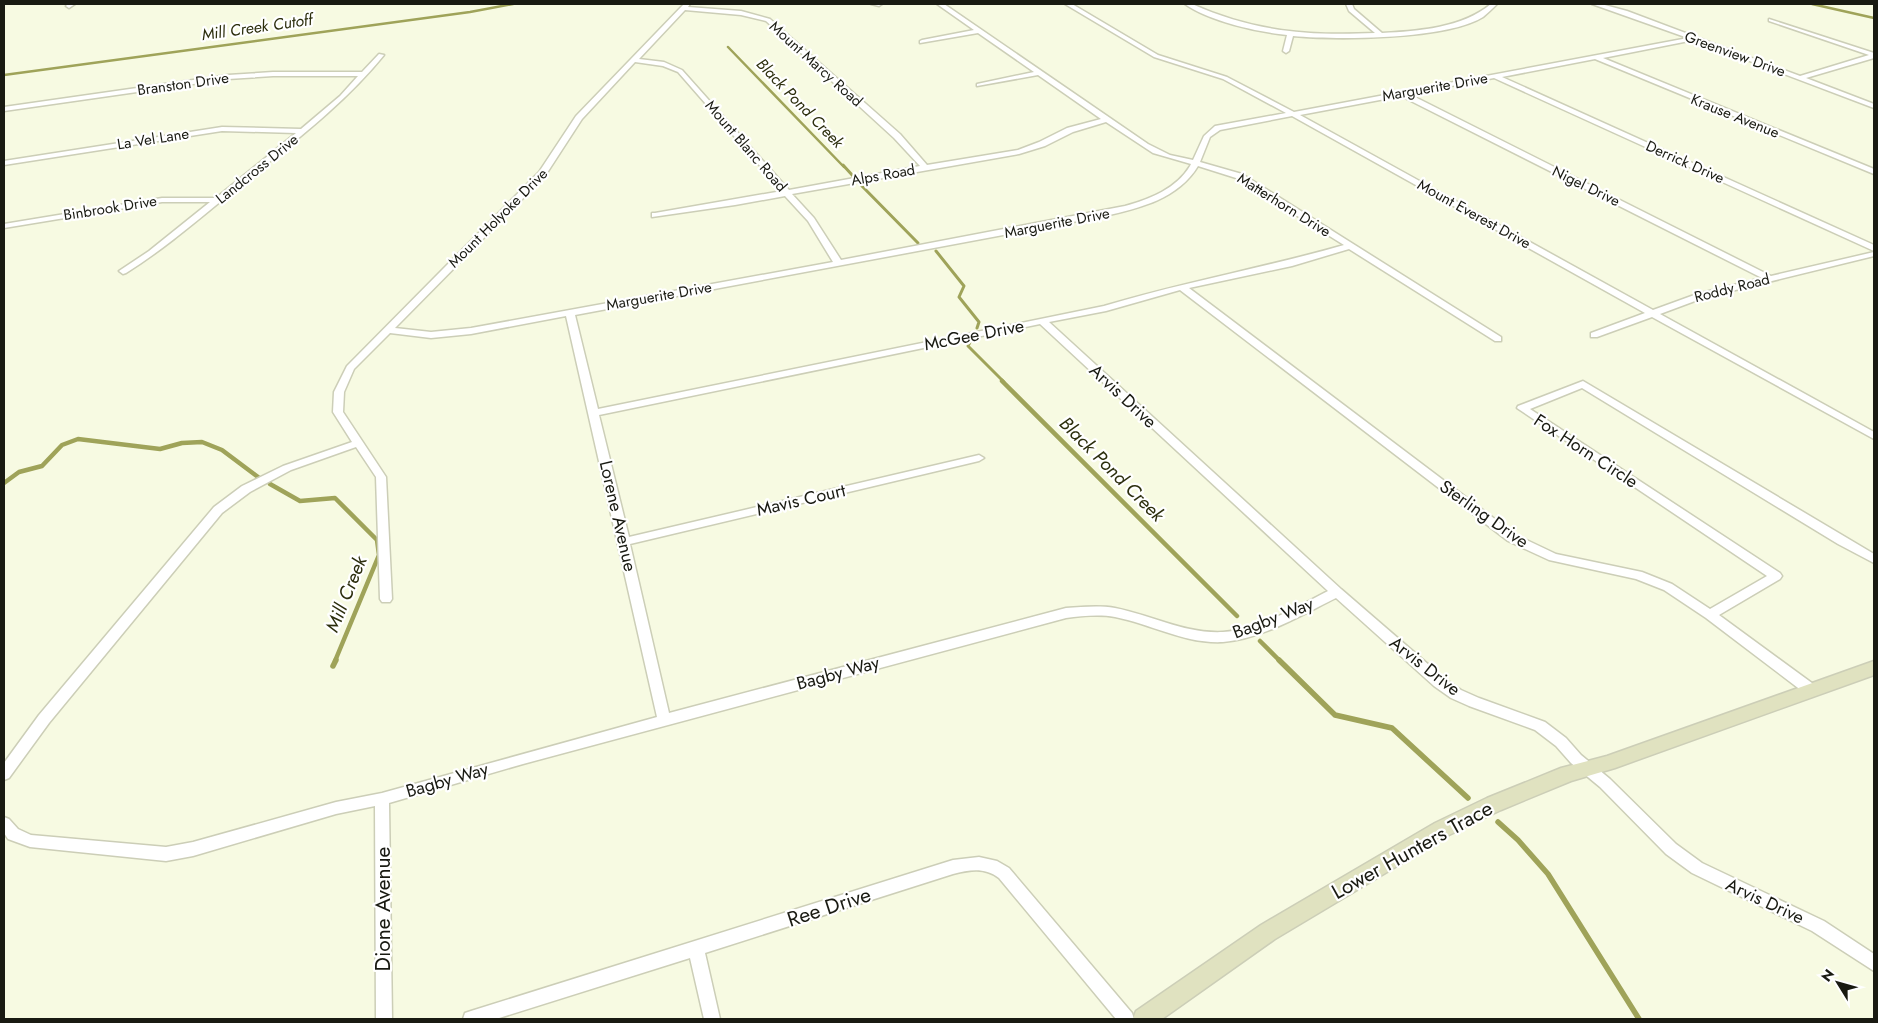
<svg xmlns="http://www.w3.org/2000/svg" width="1878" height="1023" font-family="Jost,sans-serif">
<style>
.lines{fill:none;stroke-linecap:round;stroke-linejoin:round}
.stream-far3{stroke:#9fa359;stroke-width:2.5}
.stream-far2{stroke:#9fa359;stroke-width:3}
.stream-far1{stroke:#9fa359;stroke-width:4.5}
.stream{stroke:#9fa359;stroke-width:5.5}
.street-casing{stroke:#ccceb7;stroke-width:3}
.secondary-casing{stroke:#ccceb7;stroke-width:3}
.street{fill:#fff;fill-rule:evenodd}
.secondary{fill:#e0e2c0;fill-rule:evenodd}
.labels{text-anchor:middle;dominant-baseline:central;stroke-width:4.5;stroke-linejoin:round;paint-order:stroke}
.far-street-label{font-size:15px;fill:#191a12;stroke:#fff}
.far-water-label{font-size:16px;font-style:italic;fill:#2c2e0d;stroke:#fff}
.street-label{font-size:18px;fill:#191a12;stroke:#fff}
.water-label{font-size:19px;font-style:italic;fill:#2c2e0d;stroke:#fff}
.near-street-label{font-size:21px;fill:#191a12;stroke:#fff}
</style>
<rect width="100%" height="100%" fill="#f7fae2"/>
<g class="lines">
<!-- stream-far3 -->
<g class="stream-far3">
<path d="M1812 4 1874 18"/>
<path d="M728 47 844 167"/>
<path d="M4 75 470 12 513 4"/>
</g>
<!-- stream-far2 -->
<g class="stream-far2">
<path d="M843 165 853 176"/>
<path d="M859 183 918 243"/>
<path d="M936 251 964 286 959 297 979 322 977 328"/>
<path d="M970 342 968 346 1004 382"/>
</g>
<!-- stream-far1 -->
<g class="stream-far1">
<path d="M1002 381 1237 616"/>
<path d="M4 483 19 472 42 466 62 445 78 439 160 449 182 443 202 442 222 450 258 477"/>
<path d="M270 484 300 501 335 498 377 540 379 555 335 661"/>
<path d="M1260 641 1280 661"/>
</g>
<!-- stream -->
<g class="stream">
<path d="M1279 660 1335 715 1392 728 1468 798"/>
<path d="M333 666 336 660"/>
<path d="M1498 822 1518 840 1548 874 1639 1019"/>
</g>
<!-- street casing -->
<g class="street-casing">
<g id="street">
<path d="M68 4H75L69 8 66 6Z"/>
<path d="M684 4H690L688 7 741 11 770 19 900 134 927 165 1018 150 1039 142 1067 128 1101 119 1038 75 977 86V84L1034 72 978 33 920 43V41L922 40 974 30 937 4H944L1148 144 1170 155 1193 160 1204 136 1215 126 1286 113 1223 79 1154 57 1065 4H1072L1158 55 1227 77 1294 112 1688 38 1592 4H1601L1627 11 1800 76 1869 55 1769 21V19L1874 53V58L1806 78 1874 104V108L1694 40 1603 58 1874 169V174L1595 59 1502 77 1874 245V251L1494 78 1409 94 1771 276 1874 252V256L1703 298 1660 314 1874 432V439L1652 317 1597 337H1591V333L1645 313 1292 116 1220 130 1210 137 1200 162 1242 174 1501 337V341H1495L1349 249 1292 266 1189 288 1516 535 1556 554 1642 572 1672 584 1710 609 1767 576 1517 408 1518 406 1583 381 1874 554V563L1838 544 1582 388 1530 409 1780 573 1782 576 1780 579 1719 615 1816 686 1818 690 1816 694 1811 695 1806 694 1706 618 1664 590 1636 579 1549 560 1508 541 1180 290 1106 311 1049 322 1341 589 1444 678 1461 690 1479 698 1545 722 1566 738 1581 755 1610 779 1676 844 1702 863 1824 921 1874 954V971L1812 931 1692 873 1666 854 1600 787 1571 763 1556 746 1535 730 1469 706 1451 698 1434 686 1336 598C1301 615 1262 639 1223 642 1185 644 1151 624 1115 617 1099 614 1082 616 1066 618L523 764 389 803 392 1019H376L375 806 336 814 193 856 166 861 30 847 8 839 4 833V817L9 819 18 829 31 835 166 847 193 842 336 802 382 793 657 717 566 316 471 334 431 338 390 333 354 369 344 392 343 412 386 477 392 599 390 602H382L380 599 376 477 356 447 291 470 250 492 222 513 49 723 9 778 4 780V763L39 715 214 507 242 486 283 466 352 442 333 412 334 392 347 366 539 172 576 116ZM685 10 741 15 766 21 894 138 920 166 789 190 682 70 664 62 639 59ZM635 62 663 66 678 72 782 191 655 213H652V217L735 205 785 196 808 221 833 262 471 328 431 332 395 328 545 176 582 119ZM1401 96 1762 278 1697 294 1653 310 1300 115ZM1106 122 1153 153 1191 164 1190 166C1176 189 1150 199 1125 206L841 260 814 218 792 194 1019 154 1045 146 1073 132ZM1198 166 1236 178 1344 245C1264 268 1183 282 1104 306L598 409 575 315 1105 216C1140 208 1178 199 1198 166ZM1040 324 1328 591C1296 607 1259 630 1223 632 1185 634 1151 615 1115 608 1099 605 1082 607 1066 608L669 713 630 544 979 461 984 458 979 455 629 537 599 415Z"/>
<path d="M871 4H882L879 6Z"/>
<path d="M1185 4H1192C1255 32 1308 36 1375 33L1349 11 1346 4H1352L1354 9 1382 33C1419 31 1462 28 1491 4H1497C1493 8 1488 13 1483 17 1446 40 1336 40 1293 36L1289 51 1286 53 1283 51 1287 35C1257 32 1209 21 1185 4Z"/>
<path d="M379 54 384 55C345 103 295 141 247 180 207 212 169 246 126 273L123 274 119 271 149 251 210 202H162L4 228V224L162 198H216L296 133 222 131 4 165V161L222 127 301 129 340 96 358 76H273L228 79 4 111V107L228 75 273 72H362Z"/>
<path d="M979 857 997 861 1009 868 1132 1013 1134 1019H1116L999 878C984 867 970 870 953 874L705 953 720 1019H704L690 958 496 1019H463L465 1013 471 1011 953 860Z"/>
</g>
</g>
<!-- secondary casing -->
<g class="secondary-casing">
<path id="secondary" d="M1874 661V675L1615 768 1571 781 1501 810 1449 835 1275 939 1162 1019H1133L1136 1011 1261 925 1435 823 1487 798 1561 768 1607 756Z"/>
</g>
<!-- street -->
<use href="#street" class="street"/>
<!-- secondary -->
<use href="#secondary" class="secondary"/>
</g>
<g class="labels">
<!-- far-street labels -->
<g class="far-street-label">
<text transform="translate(1735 54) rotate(20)">Greenview Drive</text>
<text transform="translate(816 64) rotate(42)">Mount Marcy Road</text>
<text transform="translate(183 84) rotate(-8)">Branston Drive</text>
<text transform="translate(1435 87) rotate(-10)">Marguerite Drive</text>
<text transform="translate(1735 116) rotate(22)">Krause Avenue</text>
<text transform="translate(153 139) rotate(-9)">La Vel Lane</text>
<text transform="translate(746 146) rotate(49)">Mount Blanc Road</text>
<text transform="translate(1685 162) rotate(24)">Derrick Drive</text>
<text transform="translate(257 169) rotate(-39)">Landcross Drive</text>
<text transform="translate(883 175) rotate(-10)">Alps Road</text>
<text transform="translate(1586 186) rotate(26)">Nigel Drive</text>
<text transform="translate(1284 205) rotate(32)">Matterhorn Drive</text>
<text transform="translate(110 208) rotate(-9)">Binbrook Drive</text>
<text transform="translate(1474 214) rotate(29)">Mount Everest Drive</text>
<text transform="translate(498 218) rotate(-45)">Mount Holyoke Drive</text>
<text transform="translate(1057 223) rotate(-11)">Marguerite Drive</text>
<text transform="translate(1732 288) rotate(-14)">Roddy Road</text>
<text transform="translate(659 296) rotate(-10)">Marguerite Drive</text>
</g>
<!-- far-water labels -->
<g class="far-water-label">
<text transform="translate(257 27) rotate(-8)">Mill Creek Cutoff</text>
<text transform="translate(800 103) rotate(46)">Black Pond Creek</text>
</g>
<!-- street labels -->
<g class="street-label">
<text transform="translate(974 335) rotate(-11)">McGee Drive</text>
<text transform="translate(1123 396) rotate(43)">Arvis Drive</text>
<text transform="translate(1586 451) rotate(33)">Fox Horn Circle</text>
<text transform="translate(801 500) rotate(-13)">Mavis Court</text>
<text transform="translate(1484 514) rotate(35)">Sterling Drive</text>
<text transform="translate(618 516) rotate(77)">Lorene Avenue</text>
<text transform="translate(1273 618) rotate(-21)">Bagby Way</text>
<text transform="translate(1425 666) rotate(38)">Arvis Drive</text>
<text transform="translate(838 673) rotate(-15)">Bagby Way</text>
<text transform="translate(447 780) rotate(-16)">Bagby Way</text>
<text transform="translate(1765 901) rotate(25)">Arvis Drive</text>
</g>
<!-- water labels -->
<g class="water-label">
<text transform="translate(1112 469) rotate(45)">Black Pond Creek</text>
<text transform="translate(346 594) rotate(-68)">Mill Creek</text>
</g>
<!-- near-street labels -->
<g class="near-street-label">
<text transform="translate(1412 850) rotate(-29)">Lower Hunters Trace</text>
<text transform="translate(829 907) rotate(-18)">Ree Drive</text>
<text transform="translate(383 909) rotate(-90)">Dione Avenue</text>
</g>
</g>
<!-- border -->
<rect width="1878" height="1023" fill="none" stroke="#191a12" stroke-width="10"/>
<!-- north arrow -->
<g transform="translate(1838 983) rotate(307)" stroke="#ffffff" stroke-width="4" paint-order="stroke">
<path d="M0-4L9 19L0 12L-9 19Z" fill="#191a12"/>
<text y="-8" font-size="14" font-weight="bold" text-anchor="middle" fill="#191a12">N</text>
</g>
</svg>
